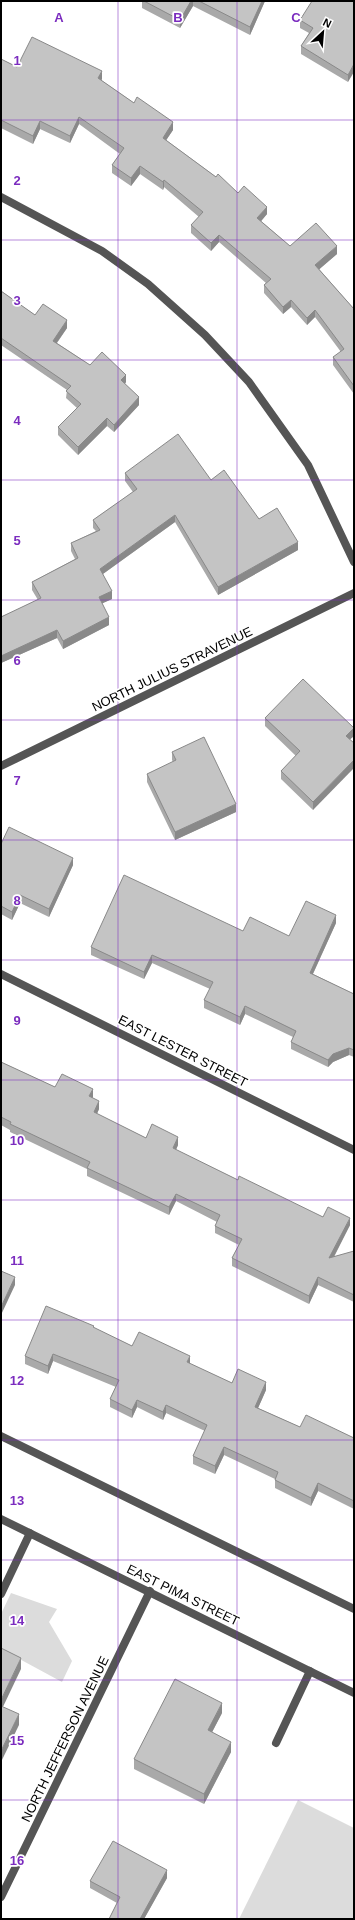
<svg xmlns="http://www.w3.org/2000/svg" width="355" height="1920" font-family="Helvetica,sans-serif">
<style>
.green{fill:#dcdcdc}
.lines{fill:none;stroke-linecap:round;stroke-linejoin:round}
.service{stroke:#555;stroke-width:8}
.minor{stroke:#555;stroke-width:8}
.tertiary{stroke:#555;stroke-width:8}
.wall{fill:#a9a9a9}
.shaded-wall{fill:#898989}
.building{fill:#c4c4c4;stroke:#898989}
.grid{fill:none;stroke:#7b2cbf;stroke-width:1;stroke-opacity:0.55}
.labels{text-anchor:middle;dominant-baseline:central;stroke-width:3.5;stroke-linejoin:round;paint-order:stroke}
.street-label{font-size:13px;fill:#000;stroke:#fff}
.grid-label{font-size:13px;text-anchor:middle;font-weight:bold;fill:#7b2cbf;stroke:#fff;stroke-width:3.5;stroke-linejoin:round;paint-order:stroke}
</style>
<rect width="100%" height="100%" fill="#fff"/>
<!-- green -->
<g class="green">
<path d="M11 1593 57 1609 49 1622 72 1661 62 1682 1 1649V1614Z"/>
<path d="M298 1800 354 1828V1919H239Z"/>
</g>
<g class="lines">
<!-- service -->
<g class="service">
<path d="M1 1594 30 1533"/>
<path d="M276 1743 310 1671"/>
</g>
<!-- minor -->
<g class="minor">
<path d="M1 197 102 251 148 284 205 335 249 382 308 465 354 562"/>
<path d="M1 766 354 593"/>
<path d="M1 974 354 1150"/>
<path d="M1 1436 354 1609"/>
<path d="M1 1897 150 1591"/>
</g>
<!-- tertiary -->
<path class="tertiary" d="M1 1519 354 1693"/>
</g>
<!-- wall -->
<g class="wall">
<path d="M142 1H265L250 35 193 6 180 28 142 8Z"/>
<path d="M354 1 348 82 301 54V46L309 33 300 28V20Z"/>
<path d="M1 59 17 67 102 79 101 80 173 130 166 140 238 193 267 214 261 221 290 246 337 254 319 269 354 309V394L333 365V357L341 352 315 317 307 325 291 307 283 314 264 293V285L266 283 219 242 211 251 191 233V225L199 217 164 187 163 190 140 174 131 186 112 173V165L120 154 79 124 70 143 40 129 33 144 1 128Z"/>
<path d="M1 291 35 315 67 328 57 343 90 365 126 382 125 384 139 405 114 432 107 426 78 455 58 435V427L77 408 66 398 67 390 1 345Z"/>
<path d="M125 473 211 480 298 550 218 595 175 522 103 574 112 599 102 603 109 625 63 649 57 638 1 663V617L38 600 32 590V582L75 559 71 551V543L96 531 93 528V520L133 492 125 481Z"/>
<path d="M265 718 354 736 350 739 313 810 281 779V771L296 756 265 726Z"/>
<path d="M172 752 236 812 175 840 147 782V774L173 762 172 760Z"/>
<path d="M1 844 73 865 49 917 20 903 12 920 1 914Z"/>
<path d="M336 923 313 974 354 994V1057L349 1055 333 1062 328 1067 291 1049V1042L293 1037 245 1014 240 1025 204 1008V1000L210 989 152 963 144 979 91 955V947L243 931 289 936Z"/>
<path d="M1 1062 55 1087 93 1097H92L99 1109 97 1114 146 1138 178 1145 176 1150 238 1180 323 1217 350 1225 334 1257 354 1251V1302L318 1285 309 1304 232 1266V1258L239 1245 215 1233V1226L217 1222 176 1201 169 1215 87 1176V1169L10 1132V1130L1 1125Z"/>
<path d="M94 1328 132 1346 190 1364 232 1383 266 1390 258 1408 300 1427 354 1438V1509L318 1491 311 1506 275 1488V1479L224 1455 215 1474 193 1464V1456L205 1431 166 1413 163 1420 137 1407 132 1418 110 1407V1399L116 1387 53 1361 48 1374 25 1364V1356Z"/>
<path d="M222 1713 212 1732 231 1752 204 1804 134 1769V1759Z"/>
<path d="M167 1878 144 1919H109L117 1903 90 1888V1881Z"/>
</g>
<!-- shaded-wall -->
<g class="shaded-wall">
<path d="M191 1H193V6L180 28V20Z"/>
<path d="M262 1H265L250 35V27Z"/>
<path d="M354 64V72L348 82V75Z"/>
<path d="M102 71V79L98 86V78Z"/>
<path d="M79 117V124L70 143V136Z"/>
<path d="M40 121V129L33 144V136Z"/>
<path d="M173 122V130L163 145V138Z"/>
<path d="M140 166V174L131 186V178Z"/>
<path d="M164 180V187L163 190V182Z"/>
<path d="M267 207V214L257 226V218Z"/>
<path d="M219 235V242L211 251V243Z"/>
<path d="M337 246V254L315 273V265Z"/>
<path d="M291 300V307L283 314V307Z"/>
<path d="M315 310V317L307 325V318Z"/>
<path d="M67 320V328L53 348V341Z"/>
<path d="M126 375V382L121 388V380Z"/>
<path d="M139 397V405L114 432V425Z"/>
<path d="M107 418V426L78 455V447Z"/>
<path d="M175 515V522L100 576V569Z"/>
<path d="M298 542V550L218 595V587Z"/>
<path d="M112 591V599L99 605V597Z"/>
<path d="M109 617V625L63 649V641Z"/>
<path d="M57 630V638L1 663V656Z"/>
<path d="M354 728V736L346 743V736Z"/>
<path d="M354 760V768L313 810V802Z"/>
<path d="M236 804V812L175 840V832Z"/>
<path d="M73 858V865L49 917V909Z"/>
<path d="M20 895V903L12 920V912Z"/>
<path d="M336 915V923L310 980V973Z"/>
<path d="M152 955V963L144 979V972Z"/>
<path d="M245 1006V1014L240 1025V1017Z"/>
<path d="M349 1048V1055L333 1062 328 1067V1060L333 1054Z"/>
<path d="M93 1089V1097L89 1104V1096Z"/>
<path d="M99 1101V1109L94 1120V1112Z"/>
<path d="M178 1137V1145L173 1156V1148Z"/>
<path d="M176 1194V1201L169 1215V1207Z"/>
<path d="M350 1218V1225L329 1266V1258Z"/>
<path d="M15 1277V1285L1 1315V1307Z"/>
<path d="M318 1277V1285L309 1304V1296Z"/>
<path d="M53 1354V1361L48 1374V1366Z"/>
<path d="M190 1356V1364L187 1362Z"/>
<path d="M266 1382V1390L255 1415V1407Z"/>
<path d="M137 1400V1407L132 1418V1410Z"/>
<path d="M166 1405V1413L163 1420V1412Z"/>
<path d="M224 1447V1455L215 1474V1466Z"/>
<path d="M318 1483V1491L311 1506V1498Z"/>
<path d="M21 1658V1669L1 1711V1700Z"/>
<path d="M222 1703V1713L208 1740V1730Z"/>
<path d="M19 1714V1725L1 1762V1751Z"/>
<path d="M231 1742V1752L204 1804V1794Z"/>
<path d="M167 1870V1878L144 1919H140Z"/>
</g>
<!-- building -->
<g class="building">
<path d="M144 1H191L180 20Z"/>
<path d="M199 1H262L250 27Z"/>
<path d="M312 1H354V64L348 75 301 46 313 28 300 20Z"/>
<path d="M32 37 102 71 98 78 134 103 137 97 173 122 163 138 216 177 218 174 238 193 244 186 267 207 257 218 290 246 316 223 337 246 315 265 354 309V386L333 357 344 349 315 310 307 318 291 300 283 307 264 285 271 279 219 235 211 243 191 225 203 212 164 180 163 182 140 166 131 178 112 165 124 148 79 117 70 136 40 121 33 136 1 120V100L2 99H1V59L17 67Z"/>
<path d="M1 291 35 315 43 304 67 320 53 341 90 365 102 352 126 375 121 380 139 397 114 425 107 418 78 447 58 427 81 404 66 391 71 386 1 338Z"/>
<path d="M178 434 211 480 224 470 259 519 277 508 298 542 218 587 175 515 100 569 112 591 99 597 109 617 63 641 57 630 1 656V617L41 598 32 582 78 558 71 543 100 530 93 520 137 489 125 473Z"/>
<path d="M303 679 354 728 346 736 354 743V760L313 802 281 771 300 751 265 718Z"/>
<path d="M204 737 236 804 175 832 147 774 176 760 172 752Z"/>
<path d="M9 827 73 858 49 909 20 895 12 912 1 906V844Z"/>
<path d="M124 875 243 931 250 917 289 936 306 901 336 915 310 973 354 994V1050L349 1048 333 1054 328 1060 291 1042 296 1031 245 1006 240 1017 204 1000 213 982 152 955 144 972 91 947Z"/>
<path d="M1 1062 55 1087 62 1074 93 1089 89 1096 99 1101 94 1112 146 1138 152 1124 178 1137 173 1148 238 1180 239 1176 323 1217 328 1207 350 1218 329 1258 354 1251V1295L318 1277 309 1296 232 1258 242 1239 215 1226 220 1215 176 1194 169 1207 87 1168 90 1162 10 1124 11 1122 1 1117Z"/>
<path d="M1 1271 15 1277 1 1307Z"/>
<path d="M46 1306 94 1326 93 1327 132 1346 139 1332 190 1356 187 1362 232 1383 238 1369 266 1382 255 1407 300 1427 306 1415 354 1438V1501L318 1483 311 1498 275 1480 278 1472 224 1447 215 1466 193 1456 207 1425 166 1405 163 1412 137 1400 132 1410 110 1399 119 1380 53 1354 48 1366 25 1356Z"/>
<path d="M1 1648 21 1658 1 1700Z"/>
<path d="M175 1679 222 1703 208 1730 231 1742 204 1794 134 1759Z"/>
<path d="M1 1706 19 1714 1 1751Z"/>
<path d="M113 1841 167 1870 140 1919H109L120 1897 90 1881Z"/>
</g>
<!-- grid -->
<path class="grid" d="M118 1V1919M237 1V1919M1 120H354M1 240H354M1 360H354M1 480H354M1 600H354M1 720H354M1 840H354M1 960H354M1 1080H354M1 1200H354M1 1320H354M1 1440H354M1 1560H354M1 1680H354M1 1800H354"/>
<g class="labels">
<!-- street labels -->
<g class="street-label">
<text transform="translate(172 669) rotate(-26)">NORTH JULIUS STRAVENUE</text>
<text transform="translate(183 1051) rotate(27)">EAST LESTER STREET</text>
<text transform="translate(183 1595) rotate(26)">EAST PIMA STREET</text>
<text transform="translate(65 1739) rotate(-64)">NORTH JEFFERSON AVENUE</text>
</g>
</g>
<g class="grid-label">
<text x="59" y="22">A</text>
<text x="178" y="22">B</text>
<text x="296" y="22">C</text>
<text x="17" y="65">1</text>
<text x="17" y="185">2</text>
<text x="17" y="305">3</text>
<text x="17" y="425">4</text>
<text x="17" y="545">5</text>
<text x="17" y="665">6</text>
<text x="17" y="785">7</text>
<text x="17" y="905">8</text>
<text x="17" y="1025">9</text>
<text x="17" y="1145">10</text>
<text x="17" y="1265">11</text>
<text x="17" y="1385">12</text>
<text x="17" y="1505">13</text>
<text x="17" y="1625">14</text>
<text x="17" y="1745">15</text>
<text x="17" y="1865">16</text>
</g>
<!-- border -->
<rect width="355" height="1920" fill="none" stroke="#000000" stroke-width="4"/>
<!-- north arrow -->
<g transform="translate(323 32) rotate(26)" stroke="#ffffff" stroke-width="3" paint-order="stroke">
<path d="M0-3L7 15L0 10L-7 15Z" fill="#000000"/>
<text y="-6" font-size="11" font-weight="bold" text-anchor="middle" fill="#000000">N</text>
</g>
</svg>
